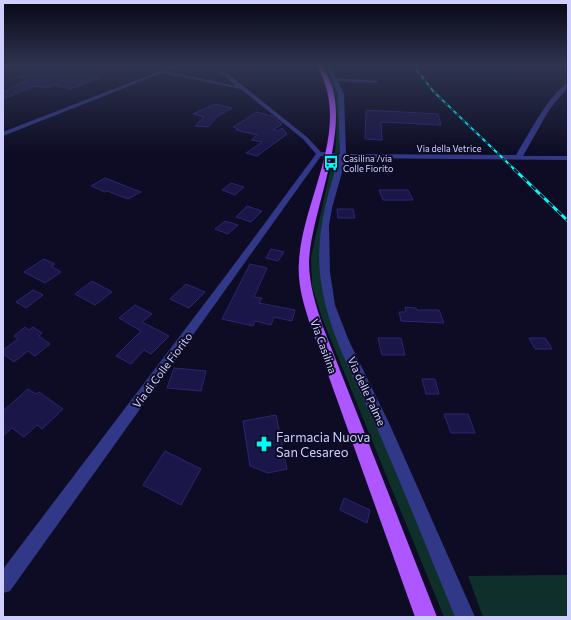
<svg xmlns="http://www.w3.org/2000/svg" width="571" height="620" font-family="Commissioner,sans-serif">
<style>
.green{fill:#0e2f2a}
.building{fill:#1a1647;stroke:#2d2575}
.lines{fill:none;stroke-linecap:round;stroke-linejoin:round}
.minor{fill:#323888;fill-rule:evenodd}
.major{fill:#ae56ff;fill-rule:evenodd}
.rail-far1-casing{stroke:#00faf8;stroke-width:2}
.rail-casing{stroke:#00faf8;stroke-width:3}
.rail-far1{stroke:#0d0c24;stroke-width:1.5;stroke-dasharray:4;stroke-linecap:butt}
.rail{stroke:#0d0c24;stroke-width:2;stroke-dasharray:6;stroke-linecap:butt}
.labels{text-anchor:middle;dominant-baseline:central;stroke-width:4;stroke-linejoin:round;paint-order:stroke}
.far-street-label{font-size:9px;fill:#cfcfff;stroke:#0d0c24}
.far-poi-label{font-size:9px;fill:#cfcfff;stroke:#0d0c24;text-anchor:start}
.street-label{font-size:11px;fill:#cfcfff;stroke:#0d0c24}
.near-poi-label{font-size:13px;fill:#cfcfff;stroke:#0d0c24;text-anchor:start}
</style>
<rect width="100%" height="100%" fill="#0d0c24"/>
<!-- green -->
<g class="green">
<path d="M323 66H327L339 90 341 153H335C338 123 339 92 323 66Z"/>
<path d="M332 163 337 164 324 219 325 290 462 617H444L322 318 312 286 311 257Z"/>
<path d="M568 575V617H483L468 576Z"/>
</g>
<!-- building -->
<g class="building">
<path d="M57 66H102L82 74 99 78 71 89 54 85 47 88 35 86 3 99V92L29 79 18 77 41 69 56 72Z"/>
<path d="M215 104 232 108 218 116 208 127 195 126 204 117 193 114Z"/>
<path d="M366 110 438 114 441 125 381 122 382 140 365 139Z"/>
<path d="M257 112 272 116 282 124 273 130 278 131 282 128 287 134 257 156 246 153 262 142 251 140 257 135 236 130 238 129 233 127Z"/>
<path d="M105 178 141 192 128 199 107 191 105 192 91 186Z"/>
<path d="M231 183 244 187 235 195 222 190Z"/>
<path d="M379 190H408L413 200H383Z"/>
<path d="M247 206 262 211 251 222 236 217Z"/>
<path d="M337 209H353L355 218H338Z"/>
<path d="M225 221 238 225 228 234 215 229Z"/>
<path d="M271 249 284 252 278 261 266 258Z"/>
<path d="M44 259 55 264 51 266 61 272 45 283 24 272Z"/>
<path d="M250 264 267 268 254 297 262 298 259 303 295 310 292 321 274 317 271 325 255 321 253 326 222 319Z"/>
<path d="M92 281 112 292 95 305 75 294Z"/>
<path d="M186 284 205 292 189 308 170 299Z"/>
<path d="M33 290 43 295 26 308 16 302Z"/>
<path d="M135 305 152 314 142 322 169 336 151 354 144 350 131 364 116 356 141 331 119 318Z"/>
<path d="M405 307 416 308 417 310H439L444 323 401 321 399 312H406Z"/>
<path d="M25 327 29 330 33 327 42 333 39 336 50 344 35 356 28 351 14 362 3 354V350L18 339 14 336Z"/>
<path d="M378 338H401L405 355H382Z"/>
<path d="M529 338H545L552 349H535Z"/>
<path d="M174 368 206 371 201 391 167 388Z"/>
<path d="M422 379H435L439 394H426Z"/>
<path d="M28 389 36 394 39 392 63 409 42 429 37 425 24 437 12 428 3 436V411Z"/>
<path d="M444 414H468L475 433H451Z"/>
<path d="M276 415 287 469 268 473 250 466 243 421Z"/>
<path d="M165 451 201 469 181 505 143 485Z"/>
<path d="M344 498 370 510 367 523 340 510Z"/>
</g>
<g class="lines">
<!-- minor -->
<path class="minor" d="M173 66H178L166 71 236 86 219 71 223 70 307 137 321 152 340 154 338 94 327 66H331L336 78 379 81 377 83 338 81 344 94 346 154 516 155C527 137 550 92 568 83V87L549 110 523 156H568V160L346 158 332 208 329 225 330 272 335 305 349 341 390 425 475 617H455C430 556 406 495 380 435 357 382 326 332 320 274 316 232 327 197 339 158L321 156 10 591 3 593V569L230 270 316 154 303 139 241 89 162 73 3 136V132Z"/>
<!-- major -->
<path class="major" d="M317 66H321C360 113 311 207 309 262 309 284 316 306 323 327L437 617H415L311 327C304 306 297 284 299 261 303 197 353 128 317 66Z"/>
<!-- rail-far1 casing -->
<g class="rail-far1-casing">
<path id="rail-far1" d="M414 66 433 91 515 170"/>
</g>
<!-- rail casing -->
<g class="rail-casing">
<path id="rail" d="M514 169 568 221"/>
</g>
<!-- rail-far1 -->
<use href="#rail-far1" class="rail-far1"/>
<!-- rail -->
<use href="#rail" class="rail"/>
</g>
<!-- sky -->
<linearGradient id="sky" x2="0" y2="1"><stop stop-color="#070714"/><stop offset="0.43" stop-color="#2f3450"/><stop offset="1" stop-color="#2f3450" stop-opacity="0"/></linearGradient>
<rect width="571" height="153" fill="url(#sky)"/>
<!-- icons -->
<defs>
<g id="bus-bare" transform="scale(1.2)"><path d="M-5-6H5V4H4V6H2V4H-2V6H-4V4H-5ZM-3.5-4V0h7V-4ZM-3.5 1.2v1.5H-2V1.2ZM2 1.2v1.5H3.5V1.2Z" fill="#00faf8" stroke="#0d0c24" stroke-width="2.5" paint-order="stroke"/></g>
<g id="pharmacy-bare" transform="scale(1.2)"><path d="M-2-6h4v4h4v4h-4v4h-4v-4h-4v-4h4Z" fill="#00faf8" stroke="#0d0c24" stroke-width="2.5" paint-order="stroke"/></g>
</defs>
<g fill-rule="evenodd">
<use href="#bus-bare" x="331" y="163"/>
<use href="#pharmacy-bare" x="264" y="444"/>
</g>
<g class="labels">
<!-- far-street labels -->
<g class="far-street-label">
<text x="449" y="148">Via della Vetrice</text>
</g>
<!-- far-poi labels -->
<g class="far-poi-label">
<text x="343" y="158">Casilina /via<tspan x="343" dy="10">Colle Fiorito</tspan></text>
</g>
<!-- street labels -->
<g class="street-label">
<text transform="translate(324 346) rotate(70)">Via Casilina</text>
<text transform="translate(162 370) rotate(-53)">Via di Colle Fiorito</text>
<text transform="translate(367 391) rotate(65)">Via delle Palme</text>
</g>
<!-- near-poi labels -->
<g class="near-poi-label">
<text x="276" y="437">Farmacia Nuova<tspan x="276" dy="15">San Cesareo</tspan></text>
</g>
</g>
<!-- border -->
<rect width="571" height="620" fill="none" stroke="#cfcfff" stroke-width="8"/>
</svg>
